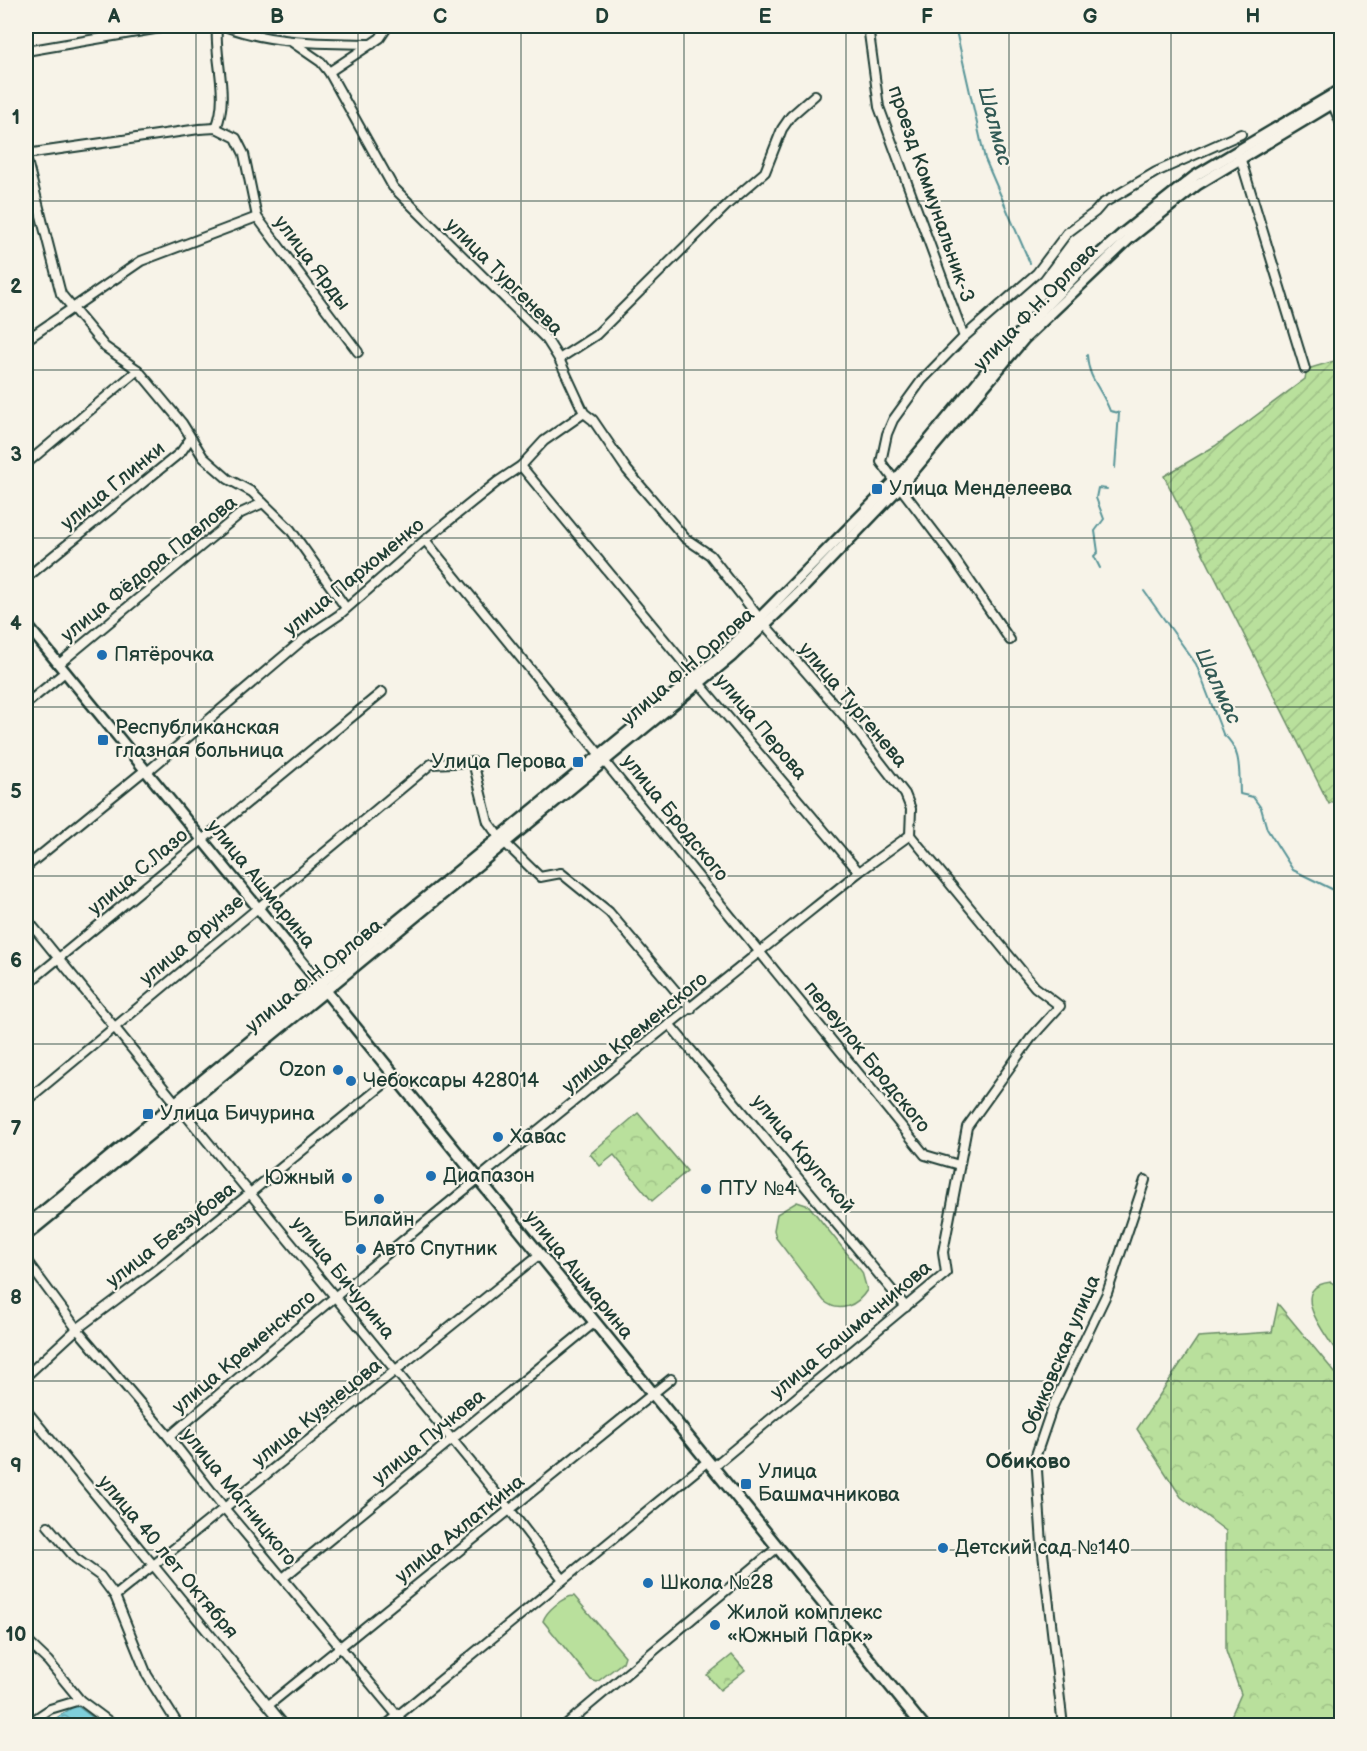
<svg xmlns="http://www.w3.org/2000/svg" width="1367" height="1751" font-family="'Balsamiq Sans',sans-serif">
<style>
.grass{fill:#b9e09c;stroke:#6c8e68;stroke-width:1.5}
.forest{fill:url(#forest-crowns);stroke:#6c8e68;stroke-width:1.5}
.garden{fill:url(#garden-furrows);stroke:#6c8e68;stroke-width:1.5}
.water{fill:url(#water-ripples);stroke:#599598;stroke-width:1.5}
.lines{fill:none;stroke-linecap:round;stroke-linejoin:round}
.stream{stroke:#599598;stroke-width:2}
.minor-casing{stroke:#1f3d34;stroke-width:12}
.tertiary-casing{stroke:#1f3d34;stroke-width:14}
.secondary-casing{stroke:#1f3d34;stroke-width:15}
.minor{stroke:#f7f3e8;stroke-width:8}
.tertiary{stroke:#f7f3e8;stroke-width:9}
.secondary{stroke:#f7f3e8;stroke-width:10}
.grid{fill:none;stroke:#1f3d34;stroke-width:1.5;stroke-opacity:0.55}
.poi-dot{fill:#1f6fb2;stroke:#f7f3e8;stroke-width:2}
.labels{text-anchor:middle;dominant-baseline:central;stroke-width:4.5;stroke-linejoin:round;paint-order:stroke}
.street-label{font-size:20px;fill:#1f3d34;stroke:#f7f3e8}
.poi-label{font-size:20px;fill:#1f3d34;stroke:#f7f3e8;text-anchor:start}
.water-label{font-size:21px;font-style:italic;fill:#325a55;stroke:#f7f3e8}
.neighbourhood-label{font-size:21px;font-weight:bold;fill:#1f3d34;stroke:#f7f3e8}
.neatline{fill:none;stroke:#1f3d34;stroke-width:2}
.grid-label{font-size:20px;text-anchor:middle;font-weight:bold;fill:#1f3d34}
</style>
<defs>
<pattern id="forest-crowns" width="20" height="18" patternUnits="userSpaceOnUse" patternTransform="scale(1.5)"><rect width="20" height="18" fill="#b9e09c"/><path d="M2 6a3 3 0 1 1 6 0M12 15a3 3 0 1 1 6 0" fill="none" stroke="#9fc187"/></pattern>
<pattern id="garden-furrows" width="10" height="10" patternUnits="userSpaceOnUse" patternTransform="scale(1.5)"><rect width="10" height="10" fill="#b9e09c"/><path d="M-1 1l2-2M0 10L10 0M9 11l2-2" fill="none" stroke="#9fc187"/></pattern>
<pattern id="water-ripples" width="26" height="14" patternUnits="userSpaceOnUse" patternTransform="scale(1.5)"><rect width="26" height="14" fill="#7fcfda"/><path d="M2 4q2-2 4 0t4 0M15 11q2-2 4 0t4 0" fill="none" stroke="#67a9b2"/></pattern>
</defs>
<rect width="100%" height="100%" fill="#f7f3e8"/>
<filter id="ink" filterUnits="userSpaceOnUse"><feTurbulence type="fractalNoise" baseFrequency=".0167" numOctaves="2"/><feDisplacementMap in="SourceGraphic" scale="12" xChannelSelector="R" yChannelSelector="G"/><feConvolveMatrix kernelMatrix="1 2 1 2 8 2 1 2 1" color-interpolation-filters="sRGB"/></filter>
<g filter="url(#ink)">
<!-- grass -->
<g class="grass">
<path d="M797 1202 809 1206 862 1272 867 1290C857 1306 839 1314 824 1301L776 1238 774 1230 777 1214Z"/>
<path d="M1331 1282 1341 1289V1358C1329 1339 1284 1287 1331 1282Z"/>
<path d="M574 1596 625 1656 623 1662 597 1682 591 1680 543 1621C546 1611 564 1596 574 1596Z"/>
</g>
<!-- forest -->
<g class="forest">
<path d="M638 1113 687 1171 652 1201 614 1155 600 1166 590 1154Z"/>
<path d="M1278 1304 1341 1380 1342 1611 1339 1612 1342 1615 1341 1725H1227L1241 1694 1226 1651V1531L1181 1497 1137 1429 1198 1337 1272 1332Z"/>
<path d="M732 1655 745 1670 720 1690 707 1675Z"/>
</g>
<!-- garden -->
<path class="garden" d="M1341 359 1342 796 1329 804 1164 476 1215 446 1305 379 1307 369Z"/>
<!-- water -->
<path class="water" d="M76 1705 103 1725H45L49 1723Z"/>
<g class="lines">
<!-- stream -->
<g class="stream">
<path d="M955 26 985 159 1030 263"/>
<path d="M1087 355C1088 379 1102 389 1110 411L1119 413 1115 468"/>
<path d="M1100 568 1094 556 1098 552 1095 531 1104 519 1096 498 1098 488 1107 489"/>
<path d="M1144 591 1196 664 1223 734C1242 749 1239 772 1240 794L1253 797 1261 808 1267 829 1293 870 1342 894"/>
<path d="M26 1697 28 1701"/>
</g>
<!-- minor casing -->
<g class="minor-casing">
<g id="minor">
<path d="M224 26C272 44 321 43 372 44"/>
<path d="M868 26 879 107 964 337"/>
<path d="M292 42 321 62 329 72 393 187 547 340 559 359 584 413 593 420 627 470 685 538 710 555 760 619"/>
<path d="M26 51 172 26"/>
<path d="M329 72 380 38 388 26"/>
<path d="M1332 103 1342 126"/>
<path d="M216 128C230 96 214 59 217 26"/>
<path d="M26 132V146"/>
<path d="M26 154 199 129 216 128 236 138 244 154 257 217 358 352"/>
<path d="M26 157 61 294 105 347 138 370 182 423 203 457 228 479 252 492 290 529 346 608"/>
<path d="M1240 157 1305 369"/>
<path d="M26 340 141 261 257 217"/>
<path d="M559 359 596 335 729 203 765 172 782 129 791 116 815 95"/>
<path d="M26 464 138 370"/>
<path d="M521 466 696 678"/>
<path d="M895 481 881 462 887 434 893 420 922 380 964 337 1037 273 1067 233 1095 212 1102 204 1156 172 1241 134"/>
<path d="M900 487 954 558 1010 640"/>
<path d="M425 540 600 755"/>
<path d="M26 578 181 452 190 439"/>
<path d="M765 625 847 719 905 794 911 809 910 835"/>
<path d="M59 664 241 513 263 503"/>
<path d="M700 684 859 872"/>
<path d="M26 704 65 672"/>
<path d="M604 761 925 1155 959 1165"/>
<path d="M147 772 305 638 339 615 425 540 497 482 521 466 544 441 584 413"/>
<path d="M505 843 540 877 561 873 609 912 691 1009"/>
<path d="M26 867 145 770"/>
<path d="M26 918 175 1102"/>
<path d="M26 985 382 692"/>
<path d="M670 1025 906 1307"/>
<path d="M26 1101 431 764 473 762 488 822 499 837"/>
<path d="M180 1108 510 1510 562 1578"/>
<path d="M26 1260 77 1329 169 1437 225 1509 406 1726"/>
<path d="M26 1376 77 1329 153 1272 394 1076"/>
<path d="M26 1410 285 1726"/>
<path d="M169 1437C395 1243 627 1058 859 872L910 835"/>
<path d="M713 1467 946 1273 943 1252 967 1127 1031 1038 1060 1006 1035 987 910 835"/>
<path d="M48 1526 75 1558 100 1576 115 1596 147 1675 179 1726"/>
<path d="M283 1578 595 1322"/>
<path d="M115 1596 540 1254"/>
<path d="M26 1640 48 1661 80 1700 115 1726"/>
<path d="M270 1704 671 1379"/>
<path d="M26 1725 50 1709 80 1700"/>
<path d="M385 1726 708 1461"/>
<path d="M564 1726 778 1547"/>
<path d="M1063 1726 1042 1545 1036 1455 1052 1408 1107 1293 1145 1180"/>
</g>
</g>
<!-- tertiary casing -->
<g class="tertiary-casing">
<g id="tertiary">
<path d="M26 624 320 984 728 650 895 481 1009 344 1076 275 1122 234 1195 176 1342 89"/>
<path d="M325 991 732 656 803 588 900 487 1024 339 1129 239 1197 185 1342 98"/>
</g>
</g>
<!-- secondary casing -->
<g class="secondary-casing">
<g id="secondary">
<path d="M26 1226 320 984 923 1726"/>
<path d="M26 1235 325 991"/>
</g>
</g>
<!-- minor -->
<use href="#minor" class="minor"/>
<!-- tertiary -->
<use href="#tertiary" class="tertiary"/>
<!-- secondary -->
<use href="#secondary" class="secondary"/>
</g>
</g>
<!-- grid -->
<path class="grid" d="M196 26V1726M358 26V1726M521 26V1726M684 26V1726M846 26V1726M1009 26V1726M1171 26V1726M26 201H1342M26 370H1342M26 538H1342M26 707H1342M26 876H1342M26 1044H1342M26 1212H1342M26 1381H1342M26 1550H1342"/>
<!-- markers -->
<g class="poi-dot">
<rect x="871" y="483" width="12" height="12" rx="3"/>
<circle cx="102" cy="655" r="6"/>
<rect x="97" y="734" width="12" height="12" rx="3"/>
<rect x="572" y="756" width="12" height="12" rx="3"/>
<circle cx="338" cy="1070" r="6"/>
<circle cx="351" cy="1081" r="6"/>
<rect x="142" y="1108" width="12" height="12" rx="3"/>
<circle cx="498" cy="1137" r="6"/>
<circle cx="431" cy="1176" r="6"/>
<circle cx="347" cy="1178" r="6"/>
<circle cx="706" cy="1189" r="6"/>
<circle cx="379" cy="1199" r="6"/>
<circle cx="361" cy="1249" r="6"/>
<rect x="740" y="1478" width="12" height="12" rx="3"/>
<circle cx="943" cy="1548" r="6"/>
<circle cx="648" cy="1583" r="6"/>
<circle cx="715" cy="1625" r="6"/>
</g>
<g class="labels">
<!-- street labels -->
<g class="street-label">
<text transform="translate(931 194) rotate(71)">проезд Коммунальник-3</text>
<text transform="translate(312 263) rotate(53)">улица Ярды</text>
<text transform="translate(504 277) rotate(45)">улица Тургенева</text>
<text transform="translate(1036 307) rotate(-46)">улица Ф.Н.Орлова</text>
<text transform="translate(113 486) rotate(-39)">улица Глинки</text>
<text transform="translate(149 569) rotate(-39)">улица Фёдора Павлова</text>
<text transform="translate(354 577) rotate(-39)">улица Пархоменко</text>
<text transform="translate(688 667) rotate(-41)">улица Ф.Н.Орлова</text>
<text transform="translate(853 705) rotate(50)">улица Тургенева</text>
<text transform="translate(761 727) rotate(50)">улица Перова</text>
<text transform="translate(675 818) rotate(51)">улица Бродского</text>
<text transform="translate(138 872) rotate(-40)">улица С.Лазо</text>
<text transform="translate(261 884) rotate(51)">улица Ашмарина</text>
<text transform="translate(192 940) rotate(-40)">улица Фрунзе</text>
<text transform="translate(314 976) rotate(-39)">улица Ф.Н.Орлова</text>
<text transform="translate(635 1033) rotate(-39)">улица Кременского</text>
<text transform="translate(867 1057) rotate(51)">переулок Бродского</text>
<text transform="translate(803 1154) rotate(50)">улица Крупской</text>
<text transform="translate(171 1235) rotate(-38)">улица Беззубова</text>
<text transform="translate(579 1275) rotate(51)">улица Ашмарина</text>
<text transform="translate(343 1278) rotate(51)">улица Бичурина</text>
<text transform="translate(851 1330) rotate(-40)">улица Башмачникова</text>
<text transform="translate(244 1352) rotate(-40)">улица Кременского</text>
<text transform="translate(1061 1355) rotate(-67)">Обиковская улица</text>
<text transform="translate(317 1413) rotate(-39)">улица Кузнецова</text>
<text transform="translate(429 1437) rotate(-39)">улица Пучкова</text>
<text transform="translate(239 1497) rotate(51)">улица Магницкого</text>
<text transform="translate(460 1529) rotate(-39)">улица Ахлаткина</text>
<text transform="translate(168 1557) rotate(50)">улица 40 лет Октября</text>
</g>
<!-- poi labels -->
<g class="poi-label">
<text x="889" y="489">Улица Менделеева</text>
<text x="114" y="655">Пятёрочка</text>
<text x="115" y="728">Республиканская<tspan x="115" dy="23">глазная больница</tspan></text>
<text x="566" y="762" text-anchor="end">Улица Перова</text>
<text x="326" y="1070" text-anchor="end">Ozon</text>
<text x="363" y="1081">Чебоксары 428014</text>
<text x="160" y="1114">Улица Бичурина</text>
<text x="510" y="1137">Хавас</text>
<text x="443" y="1176">Диапазон</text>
<text x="335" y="1178" text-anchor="end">Южный</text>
<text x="718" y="1189">ПТУ №4</text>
<text x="379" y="1220" text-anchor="middle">Билайн</text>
<text x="373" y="1249">Авто Спутник</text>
<text x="758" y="1472">Улица<tspan x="758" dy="23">Башмачникова</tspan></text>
<text x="955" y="1548">Детский сад №140</text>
<text x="660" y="1583">Школа №28</text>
<text x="727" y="1613">Жилой комплекс<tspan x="727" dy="23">«Южный Парк»</tspan></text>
</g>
<!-- water labels -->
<g class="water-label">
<text transform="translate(995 126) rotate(75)">Шалмас</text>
<text transform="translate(1218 686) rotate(65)">Шалмас</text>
</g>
<!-- neighbourhood labels -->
<g class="neighbourhood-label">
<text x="1028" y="1461">Обиково</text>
</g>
</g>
<!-- margin -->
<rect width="1367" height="1751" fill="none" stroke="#f7f3e8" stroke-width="66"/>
<rect x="33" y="33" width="1301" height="1685" class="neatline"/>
<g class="grid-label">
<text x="114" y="23">A</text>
<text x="277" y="23">B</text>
<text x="440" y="23">C</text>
<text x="602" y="23">D</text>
<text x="765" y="23">E</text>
<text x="927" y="23">F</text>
<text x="1090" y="23">G</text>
<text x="1253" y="23">H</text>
<text x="16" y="124">1</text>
<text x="16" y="293">2</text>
<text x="16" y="461">3</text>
<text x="16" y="630">4</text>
<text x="16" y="798">5</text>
<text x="16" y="967">6</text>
<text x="16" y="1135">7</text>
<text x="16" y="1304">8</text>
<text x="16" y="1472">9</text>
<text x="16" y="1641">10</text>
</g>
</svg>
